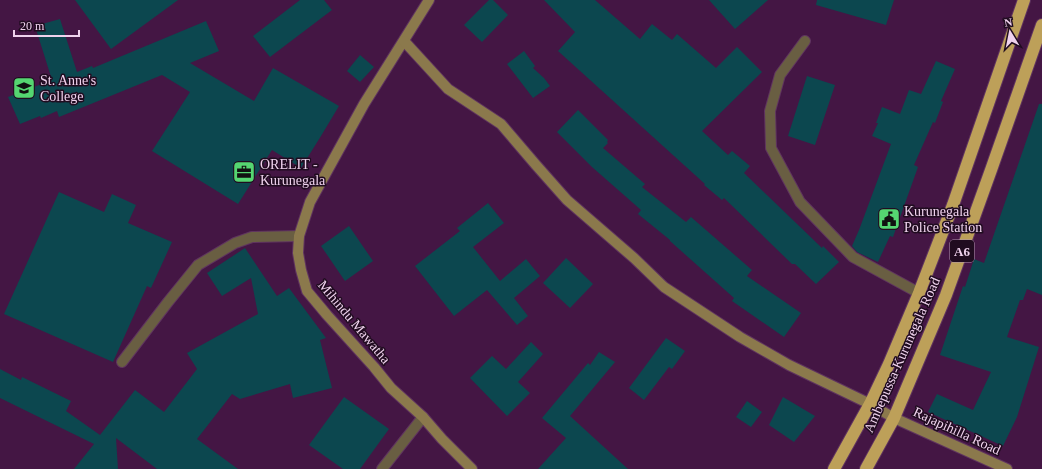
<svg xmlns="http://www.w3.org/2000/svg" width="1042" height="469" font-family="'Times New Roman',serif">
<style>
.building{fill:#0c474f}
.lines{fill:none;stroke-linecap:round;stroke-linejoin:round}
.street-casing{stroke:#5f345f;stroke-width:12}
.secondary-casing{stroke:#5f345f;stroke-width:12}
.highway-casing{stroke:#5f345f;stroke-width:14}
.street{stroke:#695e42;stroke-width:10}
.secondary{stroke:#8b794c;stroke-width:10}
.highway{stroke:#bda059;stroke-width:12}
.labels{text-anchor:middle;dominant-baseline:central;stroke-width:3;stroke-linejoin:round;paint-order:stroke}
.shield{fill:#200c20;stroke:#b197b0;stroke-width:1}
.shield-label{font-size:13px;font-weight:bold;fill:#efd2ed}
.poi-label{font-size:14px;fill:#efd2ed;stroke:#200c20;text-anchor:start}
.street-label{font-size:14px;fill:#efd2ed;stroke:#200c20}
</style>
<rect width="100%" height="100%" fill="#441644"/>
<!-- building -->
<g class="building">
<path d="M75 0H178L111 49Z"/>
<path d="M300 0H324L332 10 270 57 253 36Z"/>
<path d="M489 0H493L508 15 482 42 464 25Z"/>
<path d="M544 0H595L640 39 652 24 672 40 677 34 716 68 737 47 762 72 702 131 728 155 732 151 750 166 744 173 822 248 823 246 839 262 816 284 795 264H792L724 198 722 200 704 185 705 184 558 51 575 32Z"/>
<path d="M709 0H768L735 29Z"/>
<path d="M817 0H894L886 25 816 5Z"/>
<path d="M60 19 77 72 92 66 93 68 206 21 219 51 190 63 254 101 273 68 339 106 321 136 301 168 272 150 238 204 152 151 190 92 162 75 59 117 57 111 41 118 40 116 20 124 8 97 52 80 35 26Z"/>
<path d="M524 51 535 66 533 68 544 78 550 86 533 98 507 64Z"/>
<path d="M360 55 374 67 360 82 347 71Z"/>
<path d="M936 61 955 69 941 101 943 102 935 123 933 122 914 165 918 167 893 237 890 236 878 262 857 252 852 246 859 230 891 144 872 136 878 123H876L882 107 900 114 909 90 921 94Z"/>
<path d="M807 76 835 85 815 145 788 136Z"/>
<path d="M1039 104H1042V295L1027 289 1023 300H1020L1007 337 1039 347 1017 417 1003 446 928 412 937 394 973 410 991 372 940 355 963 286 965 287 974 259 984 263Z"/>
<path d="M578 110 608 140 607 142 608 143 603 148 645 184 642 187 686 222 691 217 752 270 747 276 801 313 784 337 732 301 734 298 670 241V240L638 214 641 210 592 167 557 132Z"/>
<path d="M59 192 104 212 112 194 136 205 128 223 172 242 151 288 147 286 113 362 4 314Z"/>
<path d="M488 203 504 223 473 247 500 281 526 259 540 276 514 298 528 316 517 325 487 290 454 316 415 266 460 231 457 228Z"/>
<path d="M349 226 373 261 345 281 321 246Z"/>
<path d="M245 248 277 296 289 288 326 338 320 340 332 388 293 398 290 384 240 399 232 394 197 439 238 469H157L116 438 118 469H74L94 444 0 398V369L21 380 22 377 71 401 66 411 100 435 135 390 164 412 197 369 187 353 258 314 251 278 222 296 207 273Z"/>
<path d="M566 258 593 284 570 308 543 283Z"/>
<path d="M666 338 685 351 672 369 669 367 644 400 629 388Z"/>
<path d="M531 342 543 354 518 382 530 393 507 416 470 378 492 356 506 369Z"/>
<path d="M599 352 615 362 570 416 628 469H538L566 438 542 418 588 363 590 365Z"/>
<path d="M344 397 389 429 360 469H343L309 445Z"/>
<path d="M783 397 815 416 794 442 769 425Z"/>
<path d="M747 401 762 412 751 427 736 417Z"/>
</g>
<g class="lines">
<!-- street casing -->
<g class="street-casing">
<g id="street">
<path d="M805 41 780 75 770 111 771 148 800 202 853 257 919 293"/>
<path d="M122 362 168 302 198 265 235 243 252 237 299 236"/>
<path d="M382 469 423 417"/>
</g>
</g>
<!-- secondary casing -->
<g class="secondary-casing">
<g id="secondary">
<path d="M429 0 364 104 310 202 299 236 298 253 301 270 307 291 327 315 374 367 391 388 423 417 442 439 472 469"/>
<path d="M404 41 448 89 501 124 536 165 567 200 634 258 664 287 740 337 789 365 870 404 894 418 1007 469"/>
</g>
</g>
<!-- highway casing -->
<g class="highway-casing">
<g id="highway">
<path d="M834 469 870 404 889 364 919 293 953 205 1024 0"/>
<path d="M866 469 894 418 946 295 991 170 1042 25"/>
</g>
</g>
<!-- street -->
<use href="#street" class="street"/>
<!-- secondary -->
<use href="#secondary" class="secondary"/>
<!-- highway -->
<use href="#highway" class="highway"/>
</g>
<!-- icons -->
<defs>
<g id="school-square" transform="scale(1.15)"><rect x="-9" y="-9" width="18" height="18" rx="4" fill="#55d671" stroke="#200c20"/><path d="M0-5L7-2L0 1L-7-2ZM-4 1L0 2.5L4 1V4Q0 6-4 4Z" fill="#111"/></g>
<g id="office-square" transform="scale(1.15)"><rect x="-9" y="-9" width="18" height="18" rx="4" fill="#55d671" stroke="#200c20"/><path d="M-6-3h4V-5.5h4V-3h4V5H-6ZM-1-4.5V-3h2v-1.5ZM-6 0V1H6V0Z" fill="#111"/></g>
<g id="civic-square" transform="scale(1.15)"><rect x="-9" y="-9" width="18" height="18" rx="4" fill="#55d671" stroke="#200c20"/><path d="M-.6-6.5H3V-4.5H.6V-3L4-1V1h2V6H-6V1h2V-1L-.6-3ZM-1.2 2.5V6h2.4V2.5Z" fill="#111"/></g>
</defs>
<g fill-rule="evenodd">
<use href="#school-square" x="24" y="88"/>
<use href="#office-square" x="244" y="172"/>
<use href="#civic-square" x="889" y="219"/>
</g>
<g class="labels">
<!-- shield labels -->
<rect class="shield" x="950" y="240" width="24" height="22" rx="3"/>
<g class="shield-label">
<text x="962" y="251">A6</text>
</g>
<!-- poi labels -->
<g class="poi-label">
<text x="40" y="80">St. Anne's<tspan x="40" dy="16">College</tspan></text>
<text x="260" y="164">ORELIT -<tspan x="260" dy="16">Kurunegala</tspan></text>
<text x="904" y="211">Kurunegala<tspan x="904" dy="16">Police Station</tspan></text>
</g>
<!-- street labels -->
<g class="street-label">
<text transform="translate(354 322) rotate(50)">Mihindu Mawatha</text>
<text transform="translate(902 355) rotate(-66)">Ambepussa-Kurunegala Road</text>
<text transform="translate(957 431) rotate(25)">Rajapihilla Road</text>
</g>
</g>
<!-- north arrow -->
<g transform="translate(1010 32) rotate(350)" stroke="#200c20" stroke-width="3" paint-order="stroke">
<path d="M0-3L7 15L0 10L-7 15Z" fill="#efd2ed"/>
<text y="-6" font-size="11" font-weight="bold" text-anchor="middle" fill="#efd2ed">N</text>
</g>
<!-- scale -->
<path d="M14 30v6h65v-6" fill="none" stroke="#efd2ed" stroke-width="2"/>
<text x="20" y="30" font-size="12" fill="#efd2ed" stroke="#200c20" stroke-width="3" paint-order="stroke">20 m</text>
</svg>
